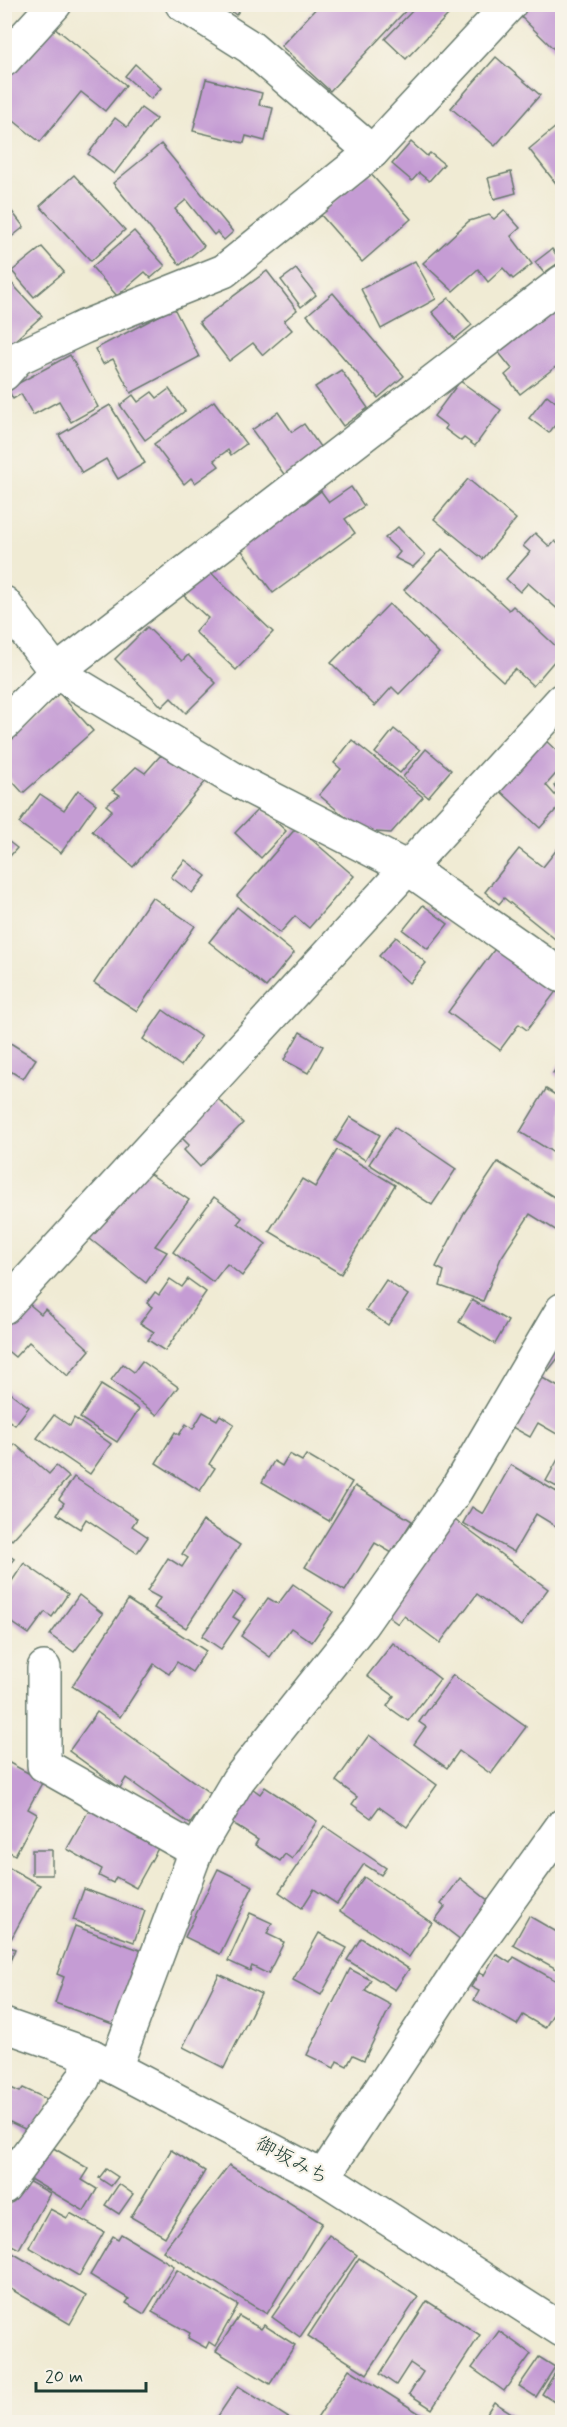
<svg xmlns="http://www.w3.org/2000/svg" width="567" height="2427" font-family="Mynerve,'Klee One',sans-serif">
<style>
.building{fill:#c59cd4}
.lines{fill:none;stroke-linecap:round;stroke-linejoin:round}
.minor-casing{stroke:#687a6c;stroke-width:36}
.highway-casing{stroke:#687a6c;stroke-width:36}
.minor{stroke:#fff;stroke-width:33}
.highway{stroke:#fff;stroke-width:33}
.labels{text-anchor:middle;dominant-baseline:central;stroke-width:4.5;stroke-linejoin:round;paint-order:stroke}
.street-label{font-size:20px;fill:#1f3d34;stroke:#f7f3e8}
</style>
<rect width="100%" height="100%" fill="#f7f3e8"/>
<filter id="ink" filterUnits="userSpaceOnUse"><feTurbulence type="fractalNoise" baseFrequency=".0167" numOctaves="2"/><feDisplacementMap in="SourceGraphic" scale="12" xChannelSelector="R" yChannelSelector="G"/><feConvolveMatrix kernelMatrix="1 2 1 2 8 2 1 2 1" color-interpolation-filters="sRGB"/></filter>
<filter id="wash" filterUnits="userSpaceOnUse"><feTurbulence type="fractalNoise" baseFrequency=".008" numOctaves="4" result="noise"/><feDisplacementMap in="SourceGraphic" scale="24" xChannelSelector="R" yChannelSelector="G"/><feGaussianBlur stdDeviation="1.35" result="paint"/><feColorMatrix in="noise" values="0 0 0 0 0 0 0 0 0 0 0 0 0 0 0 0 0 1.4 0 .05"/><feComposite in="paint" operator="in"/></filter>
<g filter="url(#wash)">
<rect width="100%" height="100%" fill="#f0ebd4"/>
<g id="blocks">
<!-- building -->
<g class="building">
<path d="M222 4H244L236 15Z"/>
<path d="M320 4H412L330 91 281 46Z"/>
<path d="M419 4H438L448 15 406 59 385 39Z"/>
<path d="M531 4H562V46L557 52 520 16Z"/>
<path d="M54 27 126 85 105 111 81 92 40 142 4 113V70Z"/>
<path d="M496 57 540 95 495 146 451 108Z"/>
<path d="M135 64 161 88 151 99 125 76Z"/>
<path d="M206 79 262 93 259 105 273 108 265 141 246 136 244 143 193 131Z"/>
<path d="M141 108 156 119 114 174 88 154 115 118 127 127Z"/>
<path d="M562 122V191L529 149Z"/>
<path d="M411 142 427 156 430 153 444 164 429 181 419 173 412 181 392 164Z"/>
<path d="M161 144 233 232 224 240 217 232 214 235 186 200 175 209 204 246 180 265 113 183Z"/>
<path d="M369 172 411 219 362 262 320 214Z"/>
<path d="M511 172 516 193 494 199 488 178Z"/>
<path d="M74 175 125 230 91 261 40 206Z"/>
<path d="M6 204 24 227 4 243V205Z"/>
<path d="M504 210 520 228 511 236 532 264 513 279 503 268 488 282 478 269 453 291 423 263 469 221 489 215 494 219Z"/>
<path d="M134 231 165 266 151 278 145 272 117 296 92 267Z"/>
<path d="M42 247 64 272 34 297 12 271Z"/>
<path d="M552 249 561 261 544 273 535 262Z"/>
<path d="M415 261 436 299 381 329 361 289Z"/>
<path d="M296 269 316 295 301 307 281 280Z"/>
<path d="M267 271 297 310 284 321 292 330 263 355 253 343 229 361 199 322Z"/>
<path d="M4 275 42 316 4 350Z"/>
<path d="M333 293 404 376 378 398 307 315Z"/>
<path d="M562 294V362L520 394 505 375 512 369 492 344Z"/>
<path d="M449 298 472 325 455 339 432 312Z"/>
<path d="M174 308 199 357 131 393 113 359 103 364 95 349Z"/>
<path d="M70 355 98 407 71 422 59 401 33 415 21 394 13 399 8 389Z"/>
<path d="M341 370 368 408 343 426 315 387Z"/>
<path d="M460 381 501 410 475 446 464 438 461 441 445 429 447 426 434 416Z"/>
<path d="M169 389 185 411 145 440 120 405 133 395 138 402 152 392 157 398Z"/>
<path d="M547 395 562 407V416L549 433 529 418Z"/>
<path d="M214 401 246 444 231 455 228 450 214 460 219 466 195 483 191 478 184 484 154 444Z"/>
<path d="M110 405 145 463 118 479 106 459 82 473 59 435Z"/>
<path d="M278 412 292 432 304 424 323 451 286 477 252 430Z"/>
<path d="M468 479 516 519 483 559 434 519Z"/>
<path d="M351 487 364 506 345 519 355 533 273 593 237 544 300 499 304 504 321 491 329 502Z"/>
<path d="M398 527 425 555 413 567 395 558 400 552 385 538Z"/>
<path d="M535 533 550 547 555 541 562 548V613L528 583 520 592 506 579 530 552 523 546Z"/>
<path d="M442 549 509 610 513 606 562 652 533 686 515 669 503 681 404 590Z"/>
<path d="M208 570 273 632 236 670 195 632 208 618 184 596Z"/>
<path d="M389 604 439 653 399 694 392 687 375 706 331 663Z"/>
<path d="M147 627 182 661 188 655 216 683 186 713 171 698 162 707 115 659Z"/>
<path d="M58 692 93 731 23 793 4 772V739Z"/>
<path d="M394 729 420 750 400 773 375 753Z"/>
<path d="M543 738 562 756V767L546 785 562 803 540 828 496 787Z"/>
<path d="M352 740 423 797 391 833 362 831 319 795 341 769 334 763Z"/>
<path d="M426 749 451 770 428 797 403 777Z"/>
<path d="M161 755 206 781 133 867 92 831 112 810 106 805 120 795 112 790 136 767 145 773Z"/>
<path d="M562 776V793L554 786Z"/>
<path d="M78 790 96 804 61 853 19 823 40 794 64 810Z"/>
<path d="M260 807 286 831 261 858 235 833Z"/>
<path d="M297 827 354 876 309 928 295 916 280 933 237 896Z"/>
<path d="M4 838 17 848 4 863Z"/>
<path d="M562 843V941L560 943 504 898 499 904 485 892 519 849 543 867Z"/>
<path d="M185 860 206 876 192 893 171 877Z"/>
<path d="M152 897 195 926 137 1011 94 983Z"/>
<path d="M423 905 448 924 428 949 403 930Z"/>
<path d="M237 907 294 953 266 987 209 942Z"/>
<path d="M396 937 426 963 409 983 379 956Z"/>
<path d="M497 946 557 990 527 1030 519 1024 500 1050 448 1012Z"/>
<path d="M163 1010 201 1037 181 1066 143 1039Z"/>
<path d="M300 1032 323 1046 308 1073 284 1060Z"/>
<path d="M4 1039 36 1059 23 1079 4 1067Z"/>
<path d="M562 1061V1081L553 1073Z"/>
<path d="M546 1089 562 1099V1158L520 1132Z"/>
<path d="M216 1097 243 1123 200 1167 184 1150 189 1145 179 1135Z"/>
<path d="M350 1117 380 1135 365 1160 335 1141Z"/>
<path d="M394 1127 456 1169 432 1205 369 1164Z"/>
<path d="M337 1150 395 1185 341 1274 269 1231 302 1179 315 1187Z"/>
<path d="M498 1162 562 1202V1221L557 1231 530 1214 501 1258 483 1301 440 1286 444 1271 436 1267 464 1213Z"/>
<path d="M144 1170 189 1200 155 1246 167 1252 146 1283 85 1235Z"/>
<path d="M214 1197 242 1218 238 1223 266 1244 242 1276 227 1264 213 1282 173 1252Z"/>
<path d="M170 1279 182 1287 188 1279 206 1292 165 1351 148 1340 154 1332 140 1323 152 1307 147 1303 155 1292 159 1295Z"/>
<path d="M386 1280 408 1295 388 1325 366 1310Z"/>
<path d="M22 1298 41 1314 45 1309 90 1350 68 1376 29 1342 15 1357 4 1348V1319Z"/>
<path d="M472 1300 508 1321 495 1344 459 1322Z"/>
<path d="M555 1342 562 1348V1353L548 1371 539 1363Z"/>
<path d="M142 1361 178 1387 157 1415 111 1380 123 1364 134 1372Z"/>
<path d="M532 1372 562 1389V1437L538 1423 530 1437 503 1422Z"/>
<path d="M101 1385 139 1409 117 1442 80 1418Z"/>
<path d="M4 1388 29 1407 15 1425 4 1417Z"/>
<path d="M203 1412 217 1420 220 1415 234 1424 209 1464 215 1468 200 1491 156 1463 175 1432 179 1435 186 1424 193 1429Z"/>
<path d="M54 1415 70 1426 74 1418 111 1444 90 1474 37 1438Z"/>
<path d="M15 1444 49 1474 56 1466 69 1477 12 1540 5 1534V1457Z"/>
<path d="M562 1452V1490L546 1481Z"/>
<path d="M289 1454 302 1461 306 1455 352 1482 329 1521 262 1482 274 1461 282 1466Z"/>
<path d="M511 1465 562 1495V1530L536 1514 514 1552 463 1523 472 1507 483 1514Z"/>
<path d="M74 1477 137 1519 132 1526 148 1537 137 1553 86 1519 80 1529 57 1514 64 1503 59 1499Z"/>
<path d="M355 1486 412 1521 392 1553 375 1543 345 1591 305 1567Z"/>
<path d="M452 1518 548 1589 521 1626 477 1594 440 1643 404 1616 398 1624 382 1612Z"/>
<path d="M203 1521 240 1545 186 1628 154 1608 160 1598 147 1591 168 1558 182 1567 188 1558 182 1554Z"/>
<path d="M4 1552 14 1559 4 1571Z"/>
<path d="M24 1563 68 1594 52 1617 45 1612 29 1634 4 1617V1583L8 1578 12 1581Z"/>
<path d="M293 1584 333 1612 312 1642 291 1628 270 1657 241 1636 268 1598 278 1604Z"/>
<path d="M233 1592 245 1600 233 1617 240 1621 221 1649 202 1636Z"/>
<path d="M79 1595 103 1614 74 1652 50 1635Z"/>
<path d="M128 1600 206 1651 192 1672 177 1662 169 1674 154 1664 120 1717 72 1686Z"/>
<path d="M393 1643 440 1679 408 1721 387 1706 394 1696 367 1676Z"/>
<path d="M453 1675 526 1727 491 1774 459 1751 447 1768 414 1744 426 1727 419 1722Z"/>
<path d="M97 1712 211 1794 190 1824 126 1778 120 1788 69 1751Z"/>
<path d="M369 1735 437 1785 407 1827 379 1807 371 1818 352 1804 357 1797 336 1781Z"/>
<path d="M4 1760 43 1781 28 1809 37 1814 15 1855 4 1849Z"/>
<path d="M245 1783 260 1794 265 1787 317 1821 292 1859 285 1854 280 1861 255 1845 258 1840 230 1822Z"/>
<path d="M93 1803 162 1841 136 1888 116 1877 113 1883 99 1876 102 1869 67 1849Z"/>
<path d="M324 1826 386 1868 381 1875 364 1864 337 1904 314 1889 302 1908 279 1892Z"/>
<rect x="32" y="1850" width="20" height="25"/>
<path d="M4 1865 40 1885 11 1939 4 1936Z"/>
<path d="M218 1869 253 1886 220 1954 185 1937Z"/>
<path d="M364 1877 432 1923 409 1957 340 1911Z"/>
<path d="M460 1878 490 1902 461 1940 435 1920 445 1907 441 1904Z"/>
<path d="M84 1889 145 1911 134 1942 73 1920Z"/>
<path d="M250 1913 272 1923 267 1934 284 1942 268 1974 252 1966 250 1971 228 1961Z"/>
<path d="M529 1916 562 1935V1972L513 1945Z"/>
<path d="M75 1926 145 1952 118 2026 55 2003 64 1977 57 1974Z"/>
<path d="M319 1933 347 1948 321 1995 293 1980Z"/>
<path d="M361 1938 409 1969 395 1990 347 1960Z"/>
<path d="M4 1945 15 1949 5 1974H4Z"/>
<path d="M496 1954 510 1963 514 1957 562 1984V1999L545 2028 523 2015 517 2025 474 2000 479 1991 471 1987 479 1973 484 1975Z"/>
<path d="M350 1969 371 1980 365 1991 391 2005 364 2060 353 2055 347 2066 337 2061 334 2068 307 2055Z"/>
<path d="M219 1974 261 1994 224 2068 183 2047Z"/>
<path d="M4 2085 20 2092 23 2088 47 2099 31 2132 10 2122 4 2133Z"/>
<path d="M50 2146 89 2169 82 2180 97 2189 84 2211 30 2179Z"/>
<path d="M171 2150 205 2171 165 2237 131 2217Z"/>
<path d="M229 2165 322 2223 267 2314 163 2251Z"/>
<path d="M106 2169 118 2177 111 2186 99 2178Z"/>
<path d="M24 2179 50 2193 19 2249 4 2241V2215Z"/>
<path d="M119 2184 133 2194 119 2214 105 2205Z"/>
<path d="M50 2209 67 2218 70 2213 104 2232 79 2276 29 2247Z"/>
<path d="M121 2234 174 2266 144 2314 126 2303 129 2299 90 2275 113 2236 118 2239Z"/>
<path d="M329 2235 357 2255 300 2337 272 2317Z"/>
<path d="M4 2248 86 2296 70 2324 4 2285Z"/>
<path d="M359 2258 418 2297 367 2374 308 2336Z"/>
<path d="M177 2270 238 2305 215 2346 209 2342 206 2348 188 2338 190 2333 152 2312Z"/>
<path d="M427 2301 480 2335 432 2409 409 2394 423 2372 410 2363 396 2385 380 2374Z"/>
<path d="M239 2316 261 2329 264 2325 295 2345 270 2384 216 2351Z"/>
<path d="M499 2331 531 2354 504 2391 472 2368Z"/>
<path d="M539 2357 555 2367 536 2397 519 2386Z"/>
<path d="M558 2368 562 2371V2407L542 2394Z"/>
<path d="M349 2369 433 2422 316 2420Z"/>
<path d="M238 2386 295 2422H214Z"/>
<path d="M494 2402 526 2422H481Z"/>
</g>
</g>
</g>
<g filter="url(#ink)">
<use href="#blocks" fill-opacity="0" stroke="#687a6c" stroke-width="1.5"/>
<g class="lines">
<!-- minor casing -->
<g class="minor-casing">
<g id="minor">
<path d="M182 4 250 47 372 152"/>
<path d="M4 60 55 4"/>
<path d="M4 374 18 358 84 327 224 271 372 152 510 4"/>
<path d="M4 603 56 672 232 778 409 869 562 976"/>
<path d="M4 724 56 672 562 282"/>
<path d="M4 1307 562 700"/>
<path d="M44 1668V1765L196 1851"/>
<path d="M115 2068 196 1851 238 1780 362 1624 456 1490 562 1310"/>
<path d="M323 2177 466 1960 562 1826"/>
<path d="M4 2187 83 2079 92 2056"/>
</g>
</g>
<!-- highway casing -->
<g class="highway-casing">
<path id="highway" d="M4 2025 92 2056 323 2177 562 2330"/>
</g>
<!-- minor -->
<use href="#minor" class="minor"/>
<!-- highway -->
<use href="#highway" class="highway"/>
</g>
</g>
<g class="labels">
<!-- street labels -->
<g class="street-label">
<text transform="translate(292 2161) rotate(28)">御坂みち</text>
</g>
</g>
<!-- margin -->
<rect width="567" height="2427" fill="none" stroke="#f7f3e8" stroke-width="24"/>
<!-- scale -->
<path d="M36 2382v9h110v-9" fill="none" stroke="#1f3d34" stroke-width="3"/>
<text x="45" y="2382" font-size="18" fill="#1f3d34" stroke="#f7f3e8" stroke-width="4.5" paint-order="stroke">20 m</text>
</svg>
